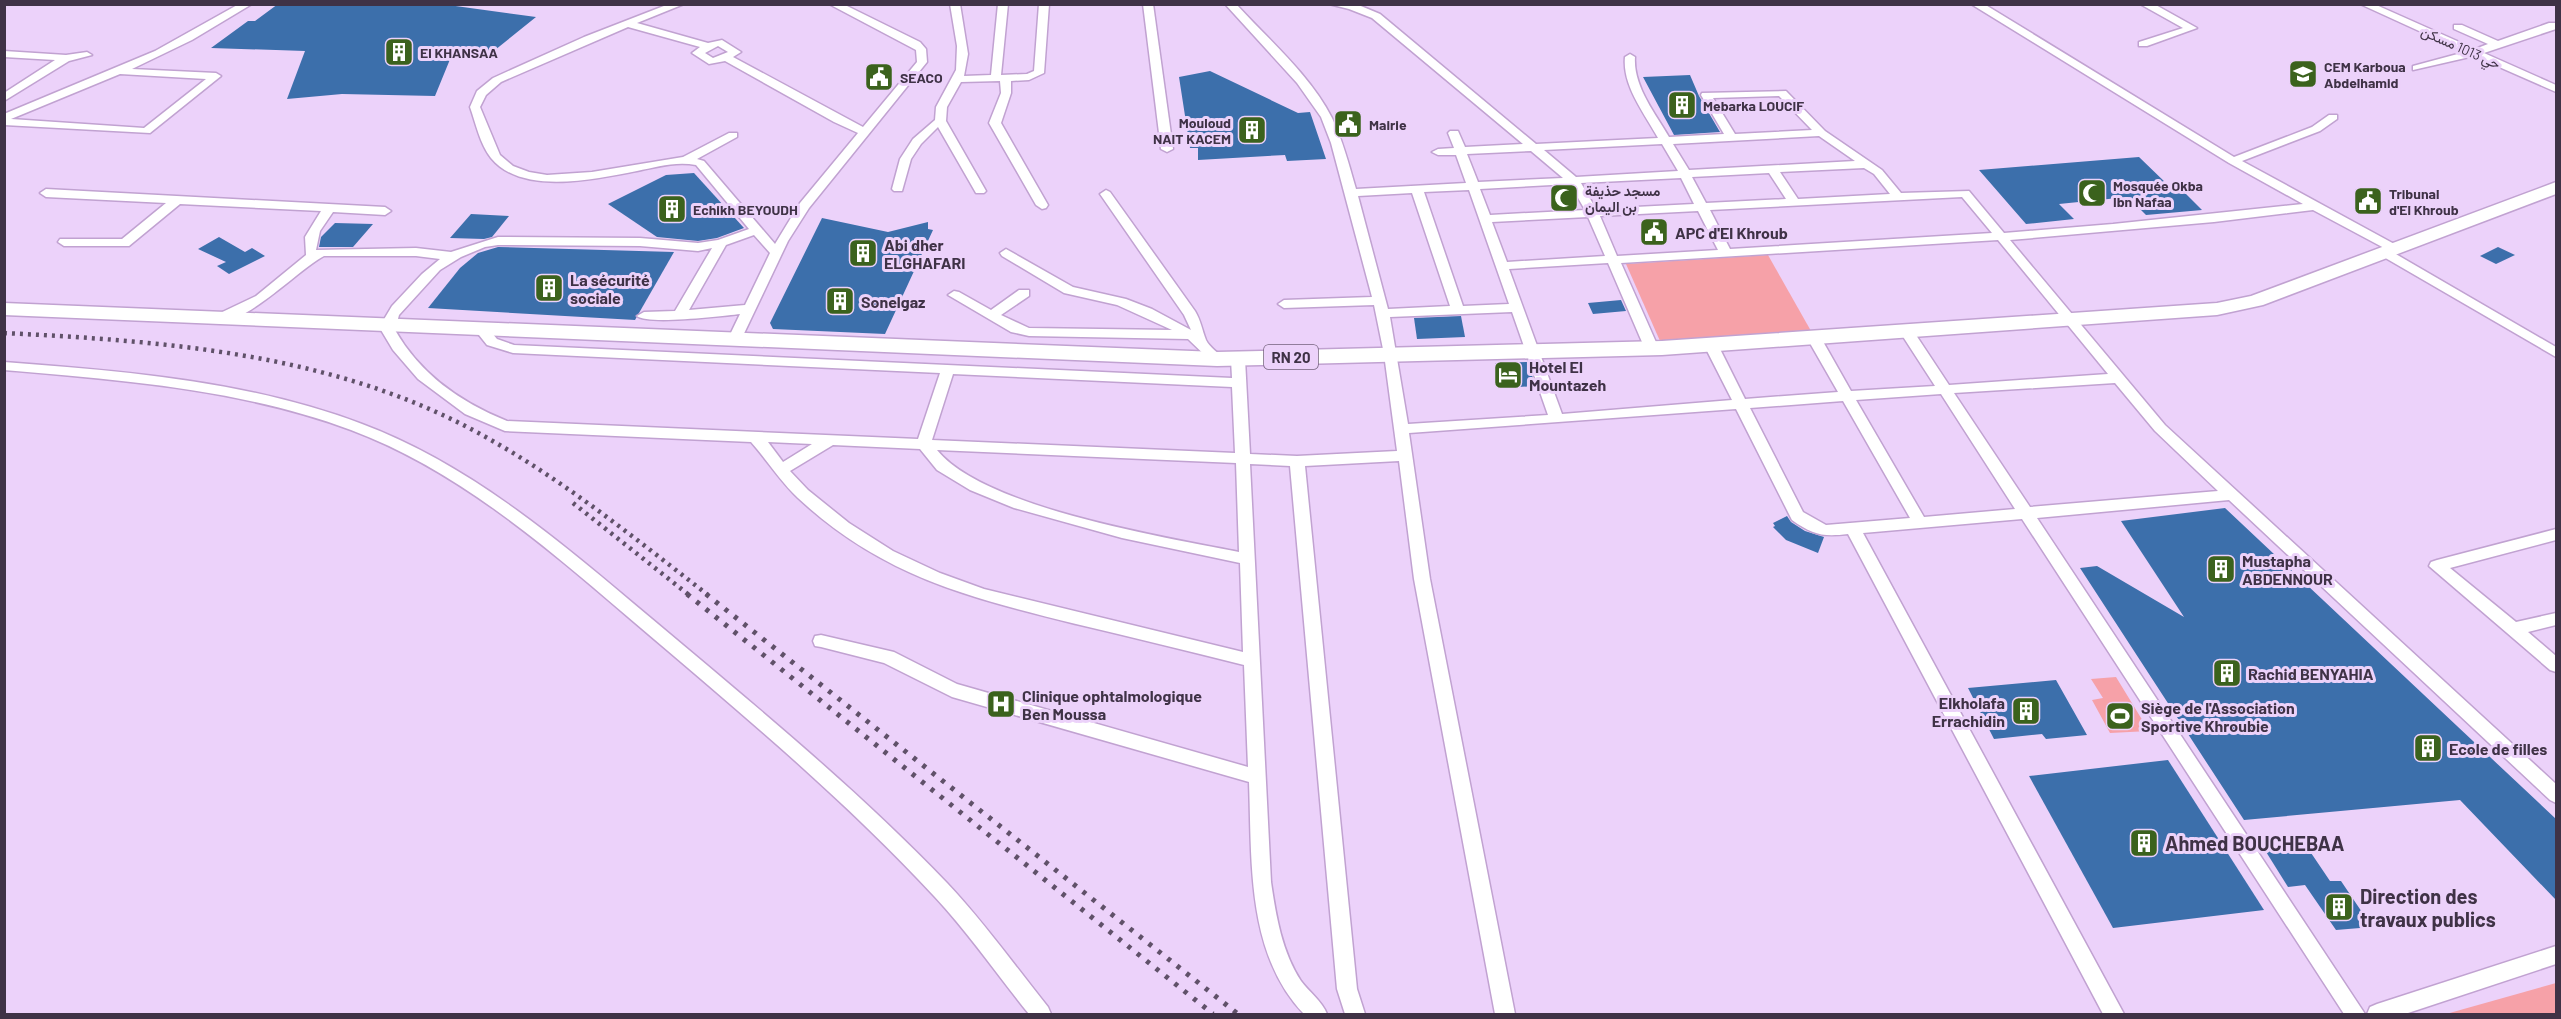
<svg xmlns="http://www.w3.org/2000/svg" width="2561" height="1019" font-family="Barlow,Vazirmatn,sans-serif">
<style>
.green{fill:#f6a1a8}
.building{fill:#3c6fab}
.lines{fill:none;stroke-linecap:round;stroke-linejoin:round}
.street-casing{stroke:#c1a2d1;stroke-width:3}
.primary-casing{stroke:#c1a2d1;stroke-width:3}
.street{fill:#fff;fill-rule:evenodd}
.primary{fill:#fff;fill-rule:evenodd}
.rail-far1{stroke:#605169;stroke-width:4.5;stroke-dasharray:3 5;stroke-linecap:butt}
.rail{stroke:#605169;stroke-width:5;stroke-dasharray:4 8;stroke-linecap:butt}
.labels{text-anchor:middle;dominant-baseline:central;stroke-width:6;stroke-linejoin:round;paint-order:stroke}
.far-street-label{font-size:14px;fill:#3f3246;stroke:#ecd2fa}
.far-poi-label{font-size:14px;font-weight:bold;fill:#3f3246;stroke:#ecd2fa;text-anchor:start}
.shield{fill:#ecd2fa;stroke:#73627c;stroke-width:1.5}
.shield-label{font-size:15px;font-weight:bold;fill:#3f3246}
.poi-label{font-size:16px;font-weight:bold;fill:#3f3246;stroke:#ecd2fa;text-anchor:start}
.near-poi-label{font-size:20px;font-weight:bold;fill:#3f3246;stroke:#ecd2fa;text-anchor:start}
</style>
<rect width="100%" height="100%" fill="#ecd2fa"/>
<!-- green -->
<g class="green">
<path d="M1768 255 1811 331 1660 341 1626 264Z"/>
<path d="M2116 677 2149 731 2110 733 2092 700 2103 698 2091 679Z"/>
<path d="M2556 983V1014H2446Z"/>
</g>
<!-- building -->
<g class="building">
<path d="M278 4H441L536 17 490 54 453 52 435 96 342 94 287 99 305 51 211 48 248 21H255Z"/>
<path d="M1210 71 1298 113 1310 112 1326 159 1287 161 1285 155 1198 160V148H1190L1179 77Z"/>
<path d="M1690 75 1699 96 1720 132 1674 135 1643 77Z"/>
<path d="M2139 157 2168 185 2181 189 2202 210 2146 215 2128 197 2059 204 2074 219 2026 224 1979 170Z"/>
<path d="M694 173 744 228 717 238 698 241 657 237 608 204 666 175Z"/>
<path d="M471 214 509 216 492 237 484 239 450 238Z"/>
<path d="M822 218 888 232 928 222V229L933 230 885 334 773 329 770 323Z"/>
<path d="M335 223 373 224 353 247H319L321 237Z"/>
<path d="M219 237 245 252 252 248 265 256 229 274 217 266 226 262 198 249Z"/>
<path d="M498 247 534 248 674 252 635 320 428 308 460 268 478 253Z"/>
<path d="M2498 247 2515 255 2496 264 2480 256Z"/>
<path d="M1621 300 1626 311 1593 314 1588 303Z"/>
<path d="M1461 316 1465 337 1417 339 1414 318Z"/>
<path d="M1527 362 1536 386 1501 388 1495 363Z"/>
<path d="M2225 508 2556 819V900L2460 800 2244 820 2080 568 2097 566 2184 617 2121 521Z"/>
<path d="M1787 516 1791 522 1805 531 1824 537 1818 553 1786 540 1773 527 1775 526 1773 523Z"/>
<path d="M2056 680 2087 735 2046 739 2042 734 1994 739 1968 688Z"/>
<path d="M2168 760 2264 910 2113 928 2029 776Z"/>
<path d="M2305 844 2330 881H2341L2372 927 2336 930 2305 885 2288 887 2263 847Z"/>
</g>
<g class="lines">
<!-- street casing -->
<g class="street-casing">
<g id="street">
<path d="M239 4H252L192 40 132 69 216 73 221 76 150 133 4 125V114L155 51ZM120 74 206 79 144 128 11 119Z"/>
<path d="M669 4H684L637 23 708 43 722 40 741 52 733 57 863 127 917 62 916 50 829 4H843L920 42 926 49 927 62 809 208 788 241 739 344 734 345 727 341 740 314C723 316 647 325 637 316L644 312 675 311 712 248 698 251 640 246 498 245 485 247 461 257 440 270 399 315 395 330C420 374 460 402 507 421L918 439 940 373 513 353 487 345 475 330 482 326 487 327 497 339 514 345 1232 378 1231 359 1238 355 1245 359 1250 454 1297 456 1397 451 1384 354 1374 305 1284 308 1278 304 1284 300 1372 297 1331 143 1321 117 1297 83 1225 4H1236C1269 40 1310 75 1332 118 1343 141 1349 165 1356 189L1466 183 1456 155H1438L1432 152 1438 149 1454 148 1448 133 1450 131H1458L1465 147 1523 144 1372 18 1349 9 1329 4H1356L1380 14 1536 144 1658 138C1645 114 1622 86 1625 57L1630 54 1635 57C1633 86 1655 113 1669 137L1724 134 1701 95 1702 93 1786 91 1825 131 1882 170 1901 193 1969 191 2004 233 2113 224 2303 204 2229 163 1971 4H1984L2234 157 2312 127 2329 115H2337V119L2320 131 2242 161 2398 246 2400 249 2394 253 2556 347V357L2382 256 2380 253 2386 249 2313 210 2214 222 2010 240 2165 425 2556 784V803L2550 800 2229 500 2037 518 2365 1014H2344L2022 519 1863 533 2124 1014H2103L1848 534C1823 537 1813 535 1792 520L1736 409 1409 433 1430 579 1515 1014H1495L1414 579 1399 461 1305 466 1357 989 1365 1014H1345L1337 989 1290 466 1250 464 1271 882C1276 916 1282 952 1301 981 1309 992 1322 1001 1327 1014H1304C1246 954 1252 860 1249 782L952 697 884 663 821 647 815 646 813 641 815 636 821 635 894 652 957 684 1248 767 1244 665C1188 651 1132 637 1076 624 967 597 882 576 798 498 780 481 767 460 751 442L505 431 465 414 418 379 393 350 381 330 383 321 392 306 422 274 440 259 416 256H324C300 268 243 328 216 321L214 318 216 315 256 296 306 255 305 237 321 211 180 204 129 246H64L58 242 60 239H122L166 203 46 197 40 193 46 189 385 207 391 211 385 215 333 212 320 231 316 250 416 248 451 252 498 237 640 238 698 243 718 240 749 229 696 165C676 161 656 167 637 171 595 179 522 196 491 158 480 144 476 124 470 107L477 91 493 78 584 37ZM628 27 700 47 692 53 709 64 725 61 834 122 858 133 800 203 775 244 704 161 697 159 737 137V133H729L683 157 592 172 547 175 529 172 513 166 500 155 480 107 486 95 501 82ZM718 46 728 52 713 58 705 53ZM1779 96 1812 130 1735 134 1713 98ZM1819 136 1855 161 1689 170 1673 144ZM1662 144 1678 171 1576 177 1544 150ZM1531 151 1563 178 1478 182 1467 154ZM1864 168 1874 174 1890 194 1798 199 1780 172ZM1769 173 1786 199 1706 203 1692 177ZM1681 178 1694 204 1596 209 1581 183ZM1570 184 1585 210 1490 215 1480 189ZM1469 190 1509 304 1463 306 1424 192ZM1412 193 1450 306 1388 309 1358 196ZM1962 197 1992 233 1730 249 1710 210ZM1698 211 1718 250 1617 256 1600 216ZM1588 217 1605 256 1507 262 1492 222ZM754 235 770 253 745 305 689 310 726 245ZM1998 240 2108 374 1949 385 1912 329 1907 328 1900 332 1935 386 1851 391 1821 338 1814 334 1807 338 1838 392 1745 399 1718 345 1711 341 1704 345 1732 400 1562 414 1509 269 1608 263 1645 349 1652 353 1659 349 1621 263ZM1512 312 1548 415 1408 424 1390 317ZM953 374 1232 387 1235 453 932 440ZM2115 383 2155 431 2218 491 2030 507 1954 393ZM1941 394 2015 509 1924 517 1856 400ZM1843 401 1910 518 1826 525 1803 512 1750 408ZM768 442 812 444 783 462ZM833 445 920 449 937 470 970 490 1014 508 1122 538 1240 563 1243 652 984 589 940 573 893 551 849 523 808 490 790 471ZM937 450 1236 463 1239 552C1164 537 984 508 937 450Z"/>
<path d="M950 4H960L968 54 964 76 991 75 998 4H1008L1001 75 1027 74 1034 71 1039 4H1049L1044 73 1029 80 1011 81V93L1001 123 1048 205 1046 208 1042 209 1036 205 989 123 1001 93 1000 81 961 82 947 107 946 121 986 191 984 193H976L938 127 921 144 911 159 902 191H894L892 189 900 159 913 139 935 120 936 107 956 70 957 46Z"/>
<path d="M1143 4H1153L1173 149 1167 152 1161 149Z"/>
<path d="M2140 4H2154L2197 28 2147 46H2139V42L2183 28Z"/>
<path d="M2360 4H2374L2475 49 2488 44 2454 29V25H2462L2498 41 2549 23H2556V29L2484 53 2556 85V92L2474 56 2413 70V66L2465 52Z"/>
<path d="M4 51 66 55 87 52 92 55 69 61 4 101V93L55 60 4 57Z"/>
<path d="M1106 190 1110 192 1195 311C1201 321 1202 330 1206 340 1209 347 1219 353 1224 359L1222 362H1212L1188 339 1029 336 1011 332 948 295 954 291 959 292 991 310 1019 290H1029V296L1001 315 1029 328 1172 330 1117 305 1064 293 1002 256 1000 253 1006 249 1073 287 1126 299 1152 309 1191 330 1184 315 1100 194Z"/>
<path d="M4 362C124 371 249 381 362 424 472 465 564 545 652 619 753 704 856 788 947 883 984 922 1015 966 1048 1007L1051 1014H1029C997 975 969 933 934 896 844 799 742 714 641 628 553 553 461 471 351 430 241 389 121 380 4 370Z"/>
<path d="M2556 529V540L2450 568 2516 622 2556 613V625L2528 632 2556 656V672L2550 670 2429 566 2431 562 2437 560Z"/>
<path d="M2556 946V964L2405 1014H2367L2370 1007 2377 1004Z"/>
</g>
</g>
<!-- primary casing -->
<g class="primary-casing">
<path id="primary" d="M2556 182V194L2263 305 2217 315 1662 355 1217 366 4 315V303L1217 352 1662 341 2217 303 2251 296Z"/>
</g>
<!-- street -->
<use href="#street" class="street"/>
<!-- primary -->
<use href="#primary" class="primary"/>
<!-- rail-far1 -->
<g class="rail-far1">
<path d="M4 333C163 341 327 353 471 429 556 474 632 536 708 595"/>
<path d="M573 503 689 595"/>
</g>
<!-- rail -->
<g class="rail">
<path d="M687 594 1213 1014"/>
<path d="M706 594 1238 1014"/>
</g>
</g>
<!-- icons -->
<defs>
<g id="building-square" transform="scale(1.5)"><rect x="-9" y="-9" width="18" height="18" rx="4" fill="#3b621d" stroke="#ecd2fa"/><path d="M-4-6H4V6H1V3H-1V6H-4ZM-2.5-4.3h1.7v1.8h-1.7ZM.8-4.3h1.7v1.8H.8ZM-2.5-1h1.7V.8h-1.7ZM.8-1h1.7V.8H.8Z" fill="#fff"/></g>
<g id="school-square" transform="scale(1.5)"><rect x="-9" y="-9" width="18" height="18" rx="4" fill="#3b621d" stroke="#ecd2fa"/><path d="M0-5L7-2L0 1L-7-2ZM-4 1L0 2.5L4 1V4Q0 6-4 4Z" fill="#fff"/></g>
<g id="civic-square" transform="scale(1.5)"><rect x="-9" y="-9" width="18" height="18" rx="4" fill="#3b621d" stroke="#ecd2fa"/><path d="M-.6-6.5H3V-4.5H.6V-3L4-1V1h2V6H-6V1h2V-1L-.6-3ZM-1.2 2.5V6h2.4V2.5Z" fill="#fff"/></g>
<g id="mosque-square" transform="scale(1.5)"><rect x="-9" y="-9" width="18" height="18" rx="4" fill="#3b621d" stroke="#ecd2fa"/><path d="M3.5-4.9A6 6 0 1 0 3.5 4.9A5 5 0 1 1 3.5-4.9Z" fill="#fff"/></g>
<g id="hotel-square" transform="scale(1.5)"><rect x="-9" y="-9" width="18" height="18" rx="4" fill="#3b621d" stroke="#ecd2fa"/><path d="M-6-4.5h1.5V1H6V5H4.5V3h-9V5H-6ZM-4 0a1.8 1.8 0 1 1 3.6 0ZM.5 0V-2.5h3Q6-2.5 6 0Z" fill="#fff"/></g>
<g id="hospital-square" transform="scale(1.5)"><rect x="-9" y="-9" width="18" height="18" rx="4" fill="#3b621d" stroke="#ecd2fa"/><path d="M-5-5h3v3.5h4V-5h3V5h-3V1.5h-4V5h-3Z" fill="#fff"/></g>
<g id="stadium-square" transform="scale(1.5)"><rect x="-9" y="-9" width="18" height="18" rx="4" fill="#3b621d" stroke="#ecd2fa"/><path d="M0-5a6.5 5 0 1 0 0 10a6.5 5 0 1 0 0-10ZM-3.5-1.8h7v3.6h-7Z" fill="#fff"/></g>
</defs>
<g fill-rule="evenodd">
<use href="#building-square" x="399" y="52"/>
<use href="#school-square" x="2303" y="74"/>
<use href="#civic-square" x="879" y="77"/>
<use href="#building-square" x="1682" y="105"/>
<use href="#civic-square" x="1348" y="124"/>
<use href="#building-square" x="1252" y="130"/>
<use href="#mosque-square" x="2092" y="193"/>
<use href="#mosque-square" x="1564" y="198"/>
<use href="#civic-square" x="2368" y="201"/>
<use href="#building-square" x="672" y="209"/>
<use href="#civic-square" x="1654" y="232"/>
<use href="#building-square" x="863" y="253"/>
<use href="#building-square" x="549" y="288"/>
<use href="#building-square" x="840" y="301"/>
<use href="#hotel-square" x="1508" y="375"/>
<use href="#building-square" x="2221" y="569"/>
<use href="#building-square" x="2227" y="673"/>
<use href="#hospital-square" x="1001" y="704"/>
<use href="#building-square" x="2026" y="711"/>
<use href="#stadium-square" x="2120" y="716"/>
<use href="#building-square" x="2428" y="748"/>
<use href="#building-square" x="2144" y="843"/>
<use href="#building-square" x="2339" y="907"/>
</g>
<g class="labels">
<!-- far-street labels -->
<g class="far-street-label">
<text transform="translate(2461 47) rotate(24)">حي 1013 مسكن</text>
</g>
<!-- far-poi labels -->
<g class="far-poi-label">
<text x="420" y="52">El KHANSAA</text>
<text x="2324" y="66">CEM Karboua<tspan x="2324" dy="16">Abdelhamid</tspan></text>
<text x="900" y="77">SEACO</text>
<text x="1703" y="105">Mebarka LOUCIF</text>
<text x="1231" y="122" text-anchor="end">Mouloud<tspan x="1231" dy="16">NAIT KACEM</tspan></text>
<text x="1369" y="124">Mairie</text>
<text x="2113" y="185">Mosquée Okba<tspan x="2113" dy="16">Ibn Nafaa</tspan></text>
<text x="1585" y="190">مسجد حذيفة<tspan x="1585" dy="16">بن اليمان</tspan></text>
<text x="2389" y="193">Tribunal<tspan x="2389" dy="16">d'El Khroub</tspan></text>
<text x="693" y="209">Echikh BEYOUDH</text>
</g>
<!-- shield labels -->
<rect class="shield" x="1264" y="345" width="54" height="24" rx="4.5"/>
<g class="shield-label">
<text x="1291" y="357">RN 20</text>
</g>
<!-- poi labels -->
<g class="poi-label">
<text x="1675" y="232">APC d'El Khroub</text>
<text x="884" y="244">Abi dher<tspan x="884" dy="18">ELGHAFARI</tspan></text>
<text x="570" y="279">La sécurité<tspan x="570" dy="18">sociale</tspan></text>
<text x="861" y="301">Sonelgaz</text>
<text x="1529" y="366">Hotel El<tspan x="1529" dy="18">Mountazeh</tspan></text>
<text x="2242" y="560">Mustapha<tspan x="2242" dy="18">ABDENNOUR</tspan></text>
<text x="2248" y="673">Rachid BENYAHIA</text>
<text x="1022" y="695">Clinique ophtalmologique<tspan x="1022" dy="18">Ben Moussa</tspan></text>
<text x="2005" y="702" text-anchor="end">Elkholafa<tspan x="2005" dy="18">Errachidin</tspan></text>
<text x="2141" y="707">Siège de l'Association<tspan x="2141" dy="18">Sportive Khroubie</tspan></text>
<text x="2449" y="748">Ecole de filles</text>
</g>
<!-- near-poi labels -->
<g class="near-poi-label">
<text x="2165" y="843">Ahmed BOUCHEBAA</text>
<text x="2360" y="896">Direction des<tspan x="2360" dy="23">travaux publics</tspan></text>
</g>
</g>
<!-- border -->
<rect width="2561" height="1019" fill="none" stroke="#3f3246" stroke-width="12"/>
</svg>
